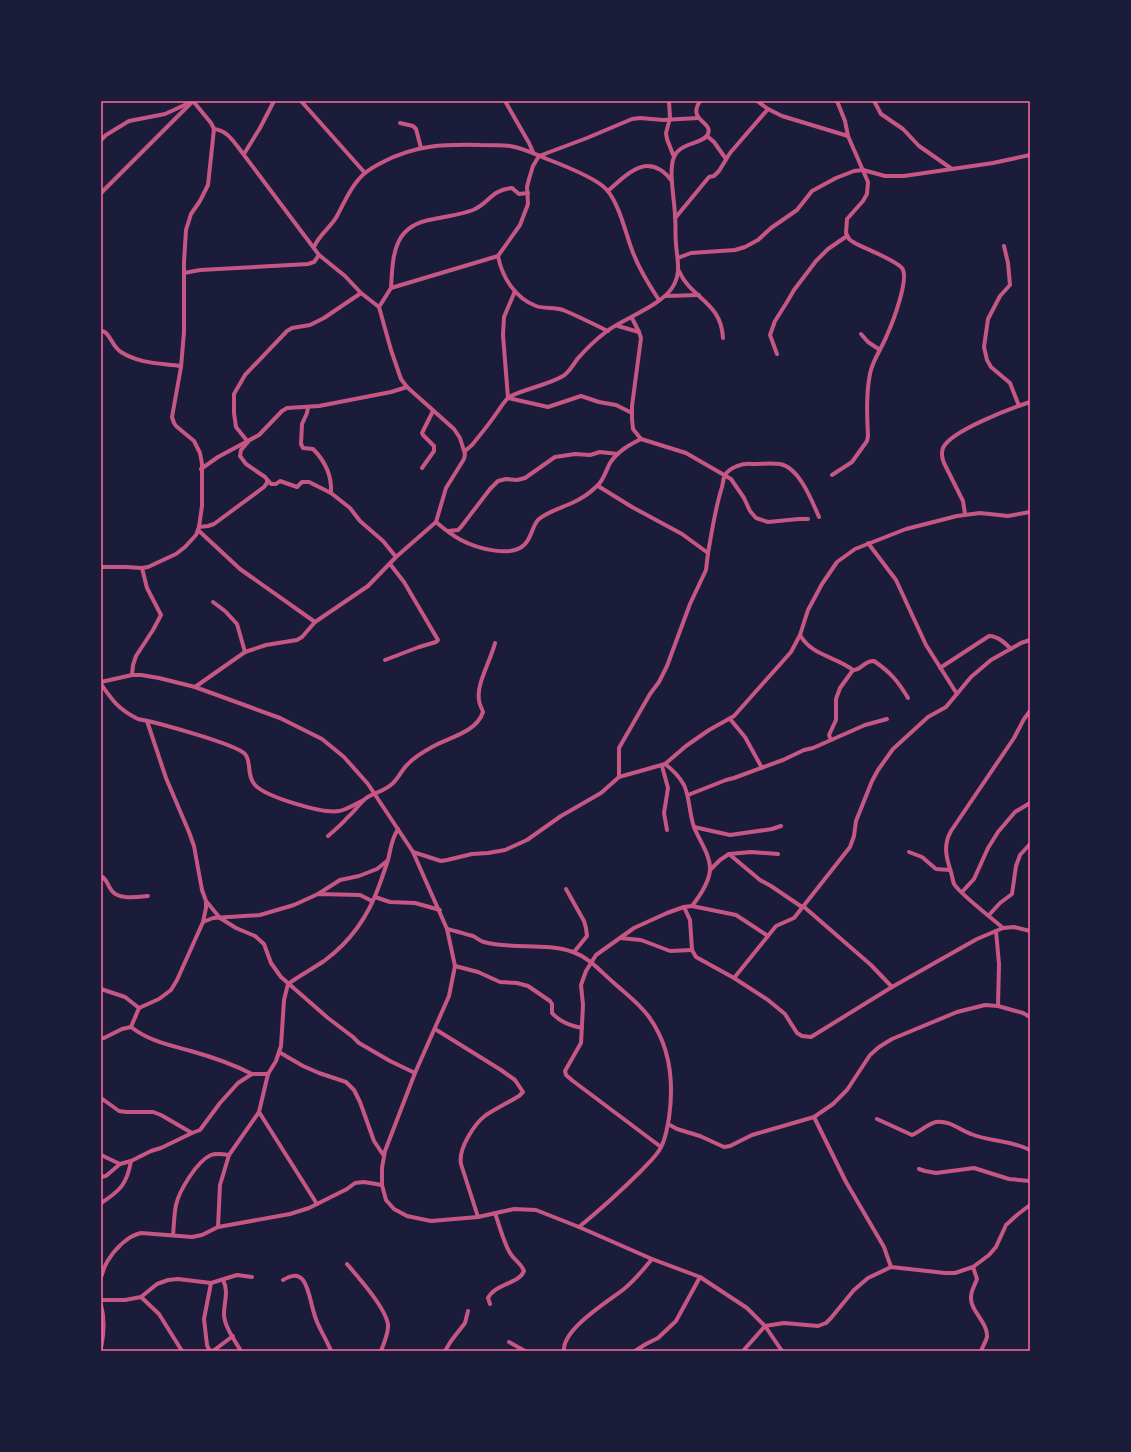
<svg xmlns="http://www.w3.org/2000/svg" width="1131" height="1452" font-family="Cabin,sans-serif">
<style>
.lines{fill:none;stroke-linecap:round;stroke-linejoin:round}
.minor{stroke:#c65784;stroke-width:4}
.neatline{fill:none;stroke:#ff6b9d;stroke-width:1.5}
</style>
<rect width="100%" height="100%" fill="#1b1b3a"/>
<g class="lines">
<!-- minor -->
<g class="minor">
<path d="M301 101 365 173"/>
<path d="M505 101 529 143 533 152"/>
<path d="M669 101 670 118 666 133 667 139 674 157"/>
<path d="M757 101 768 109 782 116 848 136"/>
<path d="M874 101 881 114 903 129 919 146 952 169"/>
<path d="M400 123 413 126 416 129 421 148"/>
<path d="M707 136 714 142 726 159"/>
<path d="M101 140 106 135 129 121 165 114 189 103"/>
<path d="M244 154 260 128 274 101"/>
<path d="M608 191C629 172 649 151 672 181"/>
<path d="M101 193 193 101"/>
<path d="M676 217 709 177 714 176 719 171 730 153 768 109"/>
<path d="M1004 246 1008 263 1010 285 1000 296 988 319 984 347 987 360 991 367 1010 383 1019 406"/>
<path d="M314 247C319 235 331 227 337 216 345 201 352 184 365 173 370 169 377 165 383 162 415 145 445 144 480 145 490 145 500 145 510 146 523 148 535 154 547 159 560 164 597 179 606 189 619 203 625 231 632 250 638 267 649 285 659 300"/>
<path d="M498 256C502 277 515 298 536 306 544 309 554 307 563 310 578 316 593 324 608 331"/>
<path d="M678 258 691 253 735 250 745 247 758 240 771 228 797 210 812 191 836 178 854 171 863 170 885 176H904L993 163 1030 155"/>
<path d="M679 271C691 299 721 301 723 338"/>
<path d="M184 273 200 270 308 264 314 262 319 255"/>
<path d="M391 288C393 254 393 225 434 219 447 216 460 215 473 210 490 203 490 190 512 188L519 194 528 193"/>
<path d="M515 291 504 317 503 335 508 398 548 407 581 396 599 402 616 405 632 413"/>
<path d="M361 293 324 318 310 325 292 328 287 331 245 375 234 394V413L236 427 248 442 241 450 240 456 246 464 265 477 271 484H276L280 481 297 487 302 482H309L331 493 350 508 360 521 383 541 396 557"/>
<path d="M666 296 699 295"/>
<path d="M379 307 391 288 498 256 520 225 528 204 527 187 529 179 533 166 539 156 587 138 632 119 640 118 663 120 698 118"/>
<path d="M632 318 639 332"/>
<path d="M618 326 639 332 641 338 632 406V419L633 429 641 439 686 453 731 479 744 498 750 511 756 518 768 522 799 519H808"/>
<path d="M101 331C110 331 111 346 121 352 140 364 159 363 181 366"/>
<path d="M861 334 868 342 880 350"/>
<path d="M777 354 770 335 775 321 787 302 794 290 816 261 828 249 847 236"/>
<path d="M308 407 307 413 302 424 301 444 303 448 313 449C325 461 332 476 331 493"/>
<path d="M465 451 472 445C481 434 490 423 498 411 501 407 505 400 509 397 524 389 548 385 563 376 571 371 574 362 580 356 588 347 598 338 607 331 625 318 660 306 672 288 682 273 677 260 676 244 675 235 676 226 675 217 675 201 668 171 674 157 680 142 704 144 708 134 713 121 687 121 700 101"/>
<path d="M422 468 434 451V446L423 435 422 433 433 411"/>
<path d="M201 469 218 457 259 435 282 411 287 408 319 406 391 392 407 387"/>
<path d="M832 475 852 462 867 441 868 436C867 416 866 394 870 374 872 361 882 348 887 335 892 324 910 278 902 268 894 259 865 249 853 242L849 239 846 233 847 219 863 201 867 194 868 182 848 136 845 121 837 101"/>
<path d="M598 486 632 507 682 534 708 553 706 570 690 604 667 666 659 682 650 694 619 748V777"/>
<path d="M965 514 963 501 944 463C942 458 941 453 943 448 950 431 1012 408 1030 402"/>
<path d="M436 522C444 529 452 535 461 540 476 548 511 558 524 545 532 538 532 525 539 519 549 511 561 508 572 503 581 499 590 493 597 486 604 480 606 470 610 463 618 451 629 445 641 439"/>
<path d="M199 527 208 526 214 524 264 487 267 483V480"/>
<path d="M198 530 240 569 315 622"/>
<path d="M448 531 458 530 461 527 490 489 498 481 506 479 517 480 525 478 555 457 575 454 590 455 600 452 618 454"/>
<path d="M868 543 896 580 926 645 957 694"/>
<path d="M708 553C712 531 715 509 722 487 723 483 723 479 725 475 730 467 743 463 752 464 761 464 771 463 780 464 799 467 812 501 819 517"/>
<path d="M101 567H126L142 568 148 567 176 554 185 547 196 535 199 527 202 506V464L200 453 194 441 176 426 174 423 172 417 181 367 184 332V262L186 230 191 214 200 201 208 185 214 129 211 123 193 101"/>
<path d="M213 602 225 611 237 624 245 652"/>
<path d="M800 635C812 656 835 656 853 670 862 670 863 661 874 661 890 672 898 681 908 698"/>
<path d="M385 660 419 647 436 642 438 640 404 582 390 564"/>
<path d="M940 668 989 636C998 636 1005 643 1011 649"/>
<path d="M132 675 133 665 136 656 153 630 161 615 147 588 142 568"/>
<path d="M101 682 132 675H141L159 678 195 687 280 718 322 739 344 757 368 784 413 852 447 929 455 966 449 996 415 1073 385 1151 382 1168V1185L386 1200 394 1209 407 1216 431 1221 478 1217 514 1209 536 1210 579 1227 652 1259 700 1277 747 1308 765 1326 782 1351"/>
<path d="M101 684C113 701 118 709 138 719 155 722 236 744 245 754 252 762 246 775 255 785 266 797 323 814 339 811 347 810 356 803 364 800"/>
<path d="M195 687 245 652 266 645 297 640 302 637 315 622 368 586 396 557 436 522 446 488 464 459 465 454 460 438 454 429 407 387 401 379 391 350 379 307 361 293 345 276 319 255 238 147C231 138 225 130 214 129"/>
<path d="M730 719 745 737 762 768"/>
<path d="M147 721 166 778 189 832 194 846 202 890 206 901 220 918 236 928 255 936 264 944 271 963 281 977 328 1018 353 1037 359 1043 390 1061 415 1073"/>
<path d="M831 740 829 735 836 720V699L840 688 853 670"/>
<path d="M662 766 668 788 664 813 667 830"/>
<path d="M688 795 726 780 734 778 783 760 804 750 813 748 865 725 887 719"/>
<path d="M694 827 730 835 772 829 781 826"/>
<path d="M328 836C335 830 342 824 348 817 354 812 359 804 365 799 373 793 383 792 392 784 398 779 401 771 407 765 413 758 423 752 432 747 449 737 476 733 483 712 482 708 479 704 479 700 476 684 491 660 495 643"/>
<path d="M413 852 441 861 447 860 472 854 488 853 505 850 527 840 561 816 601 793 619 777 665 764 686 746 709 730 734 716 791 652 800 635 808 610 822 584 837 562 855 549 906 529 957 516 980 513 1008 516 1030 512"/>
<path d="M909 852 922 857 936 869 950 870"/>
<path d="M729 854 760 880 771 886 802 907"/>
<path d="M710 870 720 860 729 854 751 852 778 854"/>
<path d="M101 876C108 880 107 885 112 891 119 900 138 897 148 896"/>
<path d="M566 889 584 921 586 928 587 936 574 952"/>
<path d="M962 892 974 879 988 848 998 832 1015 812 1030 803"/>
<path d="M318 894 340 880 359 876 377 869 387 861"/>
<path d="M375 897 390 902 415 903 440 910"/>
<path d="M692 906 736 915 768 936"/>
<path d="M803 906 871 965 892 987"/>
<path d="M684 907 690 920 692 950 696 957 734 978 768 1000 785 1014 797 1033 802 1036 811 1037 892 987 977 939 1003 928 1014 927 1030 931"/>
<path d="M989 915 1000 903 1012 894 1016 866 1020 855 1030 844"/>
<path d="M203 922 213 918 260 915 294 905 318 894 360 895 372 901"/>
<path d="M1003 928C992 918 961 895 954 884 953 881 952 876 951 872 946 857 943 845 951 831L1014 738 1024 719 1030 711"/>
<path d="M447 929C456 931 465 934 473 936 477 938 480 941 484 942 513 950 545 942 573 952 590 958 601 972 614 983 626 994 639 1003 649 1017 670 1046 674 1083 669 1118 667 1128 666 1138 661 1147 657 1156 648 1163 642 1170 622 1190 601 1209 579 1227"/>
<path d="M996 931 999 964 998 1006"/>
<path d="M620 938 641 940 670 951 692 950"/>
<path d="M455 966 478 972 500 982 517 983 528 986 550 1001 552 1004V1013C559 1021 571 1026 582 1028"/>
<path d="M734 978 776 926 794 918 850 847 854 836 856 821 872 781 878 770 893 749 928 717 946 707 971 677 991 660 1021 643 1030 640"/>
<path d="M101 989 125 997 139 1008"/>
<path d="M131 1027 139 1008 159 999 171 990 177 980 203 922 206 908V902"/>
<path d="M435 1029 501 1070 515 1080 523 1092 519 1096C509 1102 497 1108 486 1115 474 1124 458 1149 461 1164L478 1217"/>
<path d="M104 1038 122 1029 131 1027C149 1041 169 1045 191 1051 212 1057 233 1064 252 1074"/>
<path d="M279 1052 303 1066 319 1073 346 1082 354 1090 360 1102 374 1141 384 1156"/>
<path d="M101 1098 119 1111 126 1112H153L161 1115 192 1133"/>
<path d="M259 1112 317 1204"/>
<path d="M814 1117 846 1182 884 1247 891 1267"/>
<path d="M877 1119 912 1135C920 1132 927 1124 936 1122 949 1120 960 1130 971 1134 990 1142 1011 1140 1030 1150"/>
<path d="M668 1124 677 1129 700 1136 724 1147 730 1146 752 1135 814 1117 833 1104 847 1090 870 1055 879 1047 892 1039 957 1012 985 1005 998 1006 1023 1013 1030 1017"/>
<path d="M661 1147 573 1081 566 1075 565 1071 581 1043 583 1005 581 985 586 971 596 955 634 928 667 913 684 907 692 906C699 897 709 882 710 870 711 856 699 840 694 827 689 813 690 798 684 785 679 776 673 770 665 764"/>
<path d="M101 1155 120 1164"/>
<path d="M919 1169 925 1171 936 1173 974 1168 1009 1179 1030 1181"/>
<path d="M101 1177 106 1176 120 1164 131 1161 151 1151 161 1148 192 1133 200 1130 220 1103 238 1083 252 1074H268"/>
<path d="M101 1203C120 1191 127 1184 131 1161"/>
<path d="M218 1227 220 1185 229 1155 259 1112 268 1074 276 1061 281 1046 284 1000 288 984C299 976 312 969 324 961 350 942 368 917 379 886 382 878 385 869 388 860 391 848 391 840 398 829"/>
<path d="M173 1235C174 1226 174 1214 176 1205 179 1191 197 1161 211 1155 216 1153 223 1154 229 1155"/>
<path d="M347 1264C358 1277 385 1307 388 1324 389 1332 384 1343 381 1351"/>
<path d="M973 1267 977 1279C975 1285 971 1290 971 1297 970 1311 988 1322 987 1337 986 1341 983 1346 981 1351"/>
<path d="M101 1277C103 1272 104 1267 107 1262 114 1250 127 1236 141 1233L192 1237 202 1235 218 1227 290 1214 309 1208 347 1189 355 1183 364 1182 382 1185"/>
<path d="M223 1280C229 1291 224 1302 224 1314 224 1326 235 1341 241 1351"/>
<path d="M283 1280C290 1276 297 1273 303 1280 309 1288 311 1304 314 1313 317 1326 326 1338 331 1351"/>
<path d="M211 1283 204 1319 207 1345 209 1350 213 1351"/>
<path d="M141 1297 159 1314 182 1351"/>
<path d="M101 1300H125L141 1297 157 1284 168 1280 178 1279 211 1283 237 1275 252 1277"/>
<path d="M490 1304 488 1298C496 1283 519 1284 524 1271 521 1263 514 1260 510 1253 503 1241 500 1227 495 1213"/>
<path d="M101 1305C105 1319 104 1334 101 1348"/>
<path d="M509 1342 525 1351"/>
<path d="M213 1351 233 1336"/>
<path d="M445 1351 451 1341 465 1323 468 1311"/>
<path d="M564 1351C562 1329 609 1301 624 1289 635 1280 643 1270 652 1259"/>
<path d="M635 1351 646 1344 658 1338 676 1321 700 1277"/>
<path d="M743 1351 765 1326 784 1323 818 1326 826 1323 831 1318 854 1290 868 1278 891 1267 945 1273H955L973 1267 989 1255 996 1247 1006 1225 1017 1215 1030 1205"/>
</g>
</g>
<!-- border -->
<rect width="1131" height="1452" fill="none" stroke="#1b1b3a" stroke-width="204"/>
<rect x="102" y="102" width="927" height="1248" class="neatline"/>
</svg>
